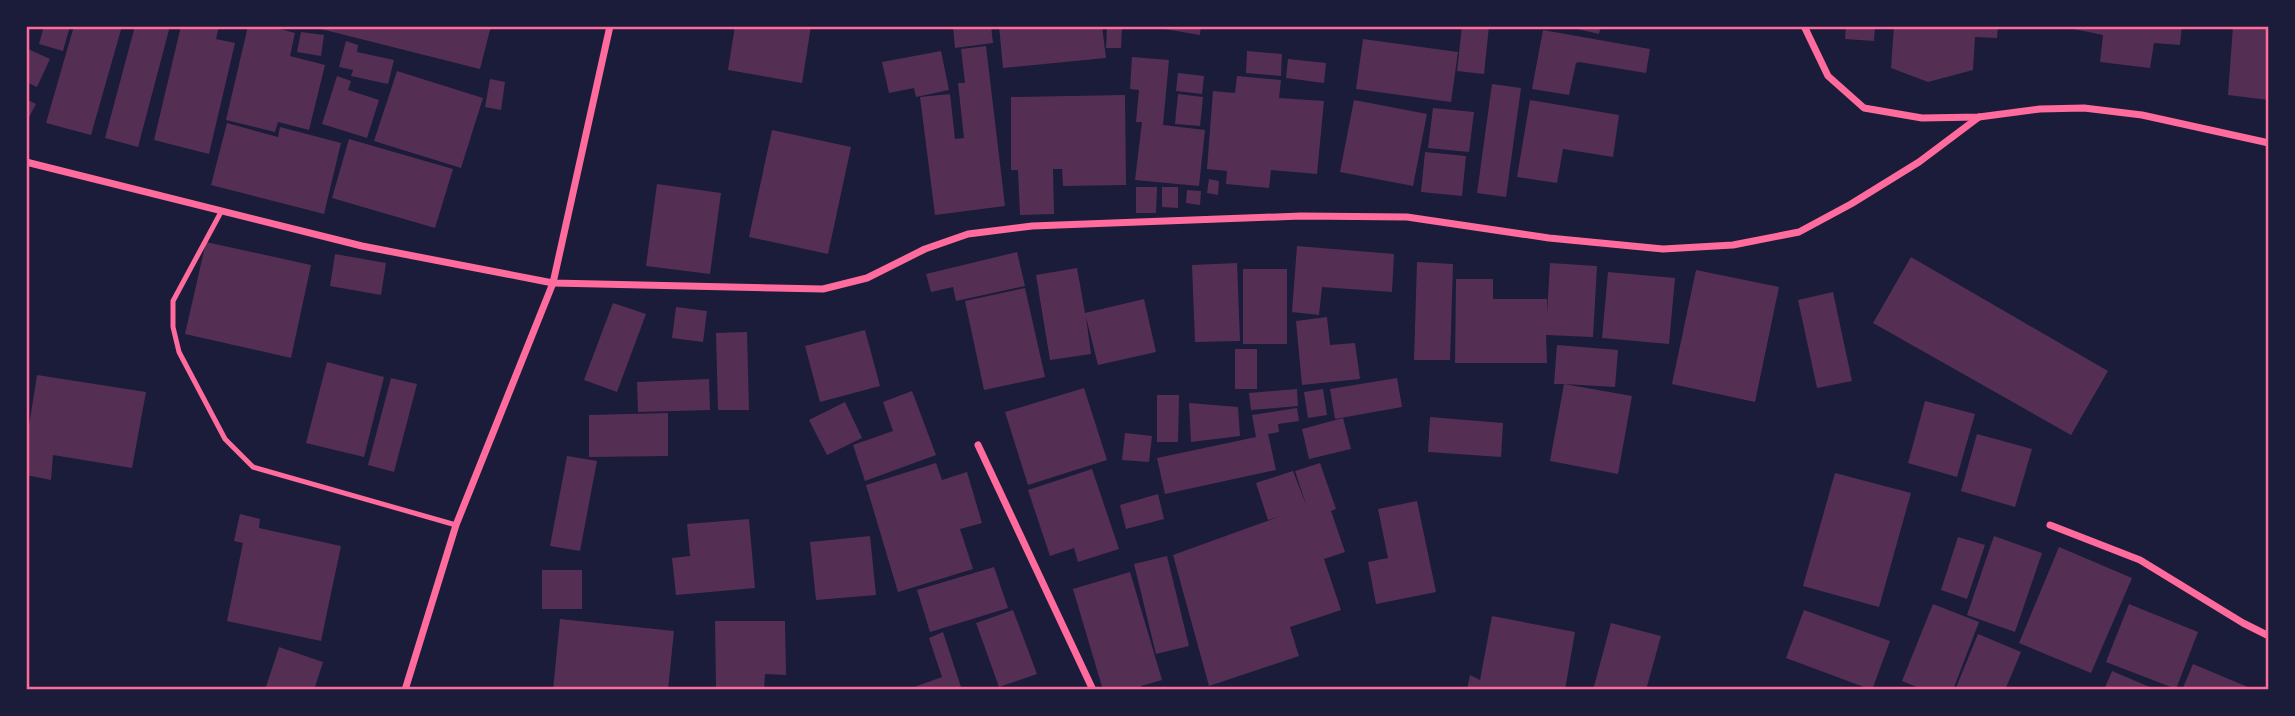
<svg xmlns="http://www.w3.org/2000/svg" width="2295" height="716" font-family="'Titillium Web',sans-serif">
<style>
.building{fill:#542f53}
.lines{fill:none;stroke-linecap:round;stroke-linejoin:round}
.service{stroke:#ff6b9d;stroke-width:5}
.minor{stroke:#ff6b9d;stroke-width:7}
.neatline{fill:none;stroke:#ff6b9d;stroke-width:2.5}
</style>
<rect width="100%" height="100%" fill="#1b1b3a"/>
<!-- building -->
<g class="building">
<path d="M44 26H70L63 51 39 44Z"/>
<path d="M74 26H122L91 135 46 123Z"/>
<path d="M135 26H170L138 147 105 138Z"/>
<path d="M181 26H219L216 39 235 43 209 154 154 140Z"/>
<path d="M248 26H269L295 33 290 56 325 65 309 130 278 122 275 132 226 120Z"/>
<path d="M309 26H491L480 69Z"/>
<path d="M735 26H811L802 83 728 70Z"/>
<path d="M953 26H991L993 43 955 48Z"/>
<path d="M999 26H1102L1106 58 1003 68Z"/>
<path d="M1107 26H1122L1121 48H1106Z"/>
<path d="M1147 26H1201L1200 35Z"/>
<path d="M1462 26H1489L1484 74 1457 71Z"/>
<path d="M1565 26H1601L1599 34Z"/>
<path d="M1846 26H1875L1874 41 1845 39Z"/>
<path d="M1894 26H1998L1997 38 1975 37 1973 70 1928 82 1891 68Z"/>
<path d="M2059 26H2182L2180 45 2154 43 2150 68 2100 62 2103 35Z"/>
<path d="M2233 26H2269V100L2228 95Z"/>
<path d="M1543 30 1650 49 1646 73 1579 62 1576 63 1569 95 1532 89Z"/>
<path d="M301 32 324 35 321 56 297 52Z"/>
<path d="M1363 39 1458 52 1451 102 1356 89Z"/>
<path d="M346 41 358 45 357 52 394 60 388 84 351 76 353 70 339 67Z"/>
<path d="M986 46 1005 206 935 215 920 97 950 94 955 139 964 138 958 83H965L961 49Z"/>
<path d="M26 48 50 59 37 87 26 82Z"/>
<path d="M941 51 949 90 916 97 914 88 889 93 882 62Z"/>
<path d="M1247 51 1282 54 1281 76 1246 73Z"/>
<path d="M1132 57 1169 60 1163 125 1205 130 1199 186 1135 180 1142 122H1136L1139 90 1130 89Z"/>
<path d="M1288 59 1326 63 1324 83 1286 78Z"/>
<path d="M397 71 483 98 461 168 374 141Z"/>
<path d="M1178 73 1204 76 1202 94 1176 91Z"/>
<path d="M337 76 351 81 348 90 379 100 367 138 322 124Z"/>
<path d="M1237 76 1281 80 1279 98 1324 101 1317 174 1271 170 1269 188 1226 184 1227 171 1207 169 1213 91 1235 93Z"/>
<path d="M490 79 505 82 501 110 485 107Z"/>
<path d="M1492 84 1521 88 1506 197 1477 193Z"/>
<path d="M1178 94 1203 97 1200 126 1175 124Z"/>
<path d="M1125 95 1126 185 1063 186 1062 169H1053L1054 214 1020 215 1018 170H1011V97Z"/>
<path d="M26 99 36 104 26 123Z"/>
<path d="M1354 100 1427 114 1413 186 1340 172Z"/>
<path d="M1530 100 1619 115 1613 157 1563 149 1557 183 1517 177Z"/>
<path d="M1433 108 1474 112 1469 152 1428 148Z"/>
<path d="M227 123 278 137 280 127 341 143 324 214 211 185Z"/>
<path d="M772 130 851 147 828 254 749 237Z"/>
<path d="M349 139 453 169 435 228 332 198Z"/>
<path d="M1425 152 1466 156 1462 196 1421 192Z"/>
<path d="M1209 179 1219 181 1218 195 1207 193Z"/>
<path d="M657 184 721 193 710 274 646 266Z"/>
<path d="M1136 187H1157L1156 213H1136Z"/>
<path d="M1162 187H1178V208L1162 207Z"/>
<path d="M1187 190 1201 191 1200 205 1186 203Z"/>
<path d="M206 242 311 265 291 358 185 334Z"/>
<path d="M1297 246 1394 254 1392 292 1322 287 1319 315 1292 312Z"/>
<path d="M1017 252 1025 286 956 301 953 287 931 292 926 274Z"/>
<path d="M335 254 386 263 381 295 330 286Z"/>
<path d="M1911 257 2108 371 2071 435 1873 323Z"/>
<path d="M1417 262 1453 264 1450 360H1414Z"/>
<path d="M1237 263 1240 341 1195 342 1192 265Z"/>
<path d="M1550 263 1597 266 1593 337 1546 335 1547 363H1455L1456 279H1493V299H1547V314Z"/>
<path d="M1077 268 1085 313 1144 299 1156 352 1098 365 1086 317 1091 354 1050 360 1036 275Z"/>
<rect x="1243" y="269" width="44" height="75"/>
<path d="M1696 270 1779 287 1755 402 1672 384Z"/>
<path d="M1608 272 1675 278 1669 344 1602 338Z"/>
<path d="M1025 288 1045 377 984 390 965 301Z"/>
<path d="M1833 292 1852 381 1817 388 1798 300Z"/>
<path d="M613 303 646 314 617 392 584 380Z"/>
<path d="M676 307 707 311 703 342 672 338Z"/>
<path d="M1327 317 1330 345 1355 343 1360 379 1302 385 1296 321Z"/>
<path d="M865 330 880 386 820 402 805 346Z"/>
<path d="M747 332 749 410H718L716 333Z"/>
<path d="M1557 345 1618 350 1615 387 1564 384 1632 396 1618 474 1550 461 1564 384H1554Z"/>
<rect x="1235" y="349" width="22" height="40"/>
<path d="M327 362 384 377 364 457 306 443Z"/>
<path d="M37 375 146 392 132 468 53 455 51 480 26 475V445Z"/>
<path d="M391 378 417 384 394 472 368 465Z"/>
<path d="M1397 378 1402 407 1335 419 1330 389Z"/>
<path d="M709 379 710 410 638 412 637 382Z"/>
<path d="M1084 388 1107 460 1028 485 1005 412Z"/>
<path d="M1297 389 1298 406 1251 410 1249 393Z"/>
<path d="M1323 389 1327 415 1308 418 1304 392Z"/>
<path d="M912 391 936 455 865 481 853 445 893 431 883 402Z"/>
<path d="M1157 395H1179L1178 442H1157Z"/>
<path d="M1925 401 1975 414 1957 477 1908 463Z"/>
<path d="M845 402 862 438 827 455 809 420Z"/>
<path d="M1189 403 1238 407 1240 436 1191 442Z"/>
<path d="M1297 408 1299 421 1278 424 1279 432 1268 434 1276 470 1165 494 1157 458 1256 437 1252 415Z"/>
<path d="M668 413V456L589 457V415Z"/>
<path d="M1430 417 1503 423 1501 457 1428 452Z"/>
<path d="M1343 418 1351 449 1309 459 1302 429Z"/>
<path d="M1125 433 1152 436 1149 462 1122 460Z"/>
<path d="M1977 434 2032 449 2015 507 1961 491Z"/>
<path d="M567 456 597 461 580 551 550 546Z"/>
<path d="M936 463 942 480 967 472 982 523 960 529 973 569 898 592 866 485Z"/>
<path d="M1320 463 1336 509 1331 511 1345 552 1324 559 1341 610 1290 627 1299 656 1209 686 1173 555 1281 516 1268 520 1256 483 1293 471 1307 507 1295 471Z"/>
<path d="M1092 469 1119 549 1078 562 1074 548 1050 556 1028 490Z"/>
<path d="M1835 473 1911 493 1879 607 1803 586Z"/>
<path d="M1158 494 1164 519 1126 529 1120 505Z"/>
<path d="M1417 501 1436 592 1376 604 1368 562 1388 558 1378 509Z"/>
<path d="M240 514 260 519 259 528 341 546 321 641 227 621 243 543 234 541Z"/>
<path d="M749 519 755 588 676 595 672 558 690 556 687 524Z"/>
<path d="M870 536 876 595 816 600 810 542Z"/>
<path d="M1994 536 2042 553 2015 632 1967 615Z"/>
<path d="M1958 537 1985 545 1967 599 1941 590Z"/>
<path d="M2059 547 2132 578 2091 673 2019 643Z"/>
<path d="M1167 556 1189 646 1156 654 1134 564Z"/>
<path d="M994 567 1008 608 930 632 917 590Z"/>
<rect x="542" y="570" width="40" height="39"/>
<path d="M1130 572 1162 680 1141 686 1142 690H1103L1073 589Z"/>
<path d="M1933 604 1979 622 1953 690H1924L1902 681Z"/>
<path d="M2129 604 2198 632 2176 689 2106 662Z"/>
<path d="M1013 610 1037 674 999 687 976 623Z"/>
<path d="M1804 610 1890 641 1872 690 1786 658Z"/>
<path d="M1492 616 1575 632 1565 690H1467L1470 675 1480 680Z"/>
<path d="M560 619 674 631 668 690H553Z"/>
<path d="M715 621H785L786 675 765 674 764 690H716Z"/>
<path d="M1611 623 1661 636 1646 690H1593Z"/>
<path d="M943 632 962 690H906L942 677 929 638Z"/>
<path d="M1978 634 2021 652 2005 690H1955Z"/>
<path d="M279 647 323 662 314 690H265Z"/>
<path d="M2193 664 2255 690H2182Z"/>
<path d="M2112 671 2157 690H2104Z"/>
</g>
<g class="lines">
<!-- service -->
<path class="service" d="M221 212 173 301V327L179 352 225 439 253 467 456 525"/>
<!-- minor -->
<g class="minor">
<path d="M1804 26 1828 76 1864 108 1922 118 1979 117 2040 109 2084 108 2142 115 2269 143"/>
<path d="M26 162 362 246 553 283 823 289 867 278 925 249 968 234 1032 226 1301 216 1407 217 1549 238 1663 249 1733 245 1799 232 1851 204 1919 162 1979 117"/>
<path d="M978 445 1093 690"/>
<path d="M2050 525 2140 560 2243 623 2269 636"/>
<path d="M405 690 456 525 553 283 610 26"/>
</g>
</g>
<!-- border -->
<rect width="2295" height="716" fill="none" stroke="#1b1b3a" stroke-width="56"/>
<rect x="28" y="28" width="2239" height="660" class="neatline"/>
</svg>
